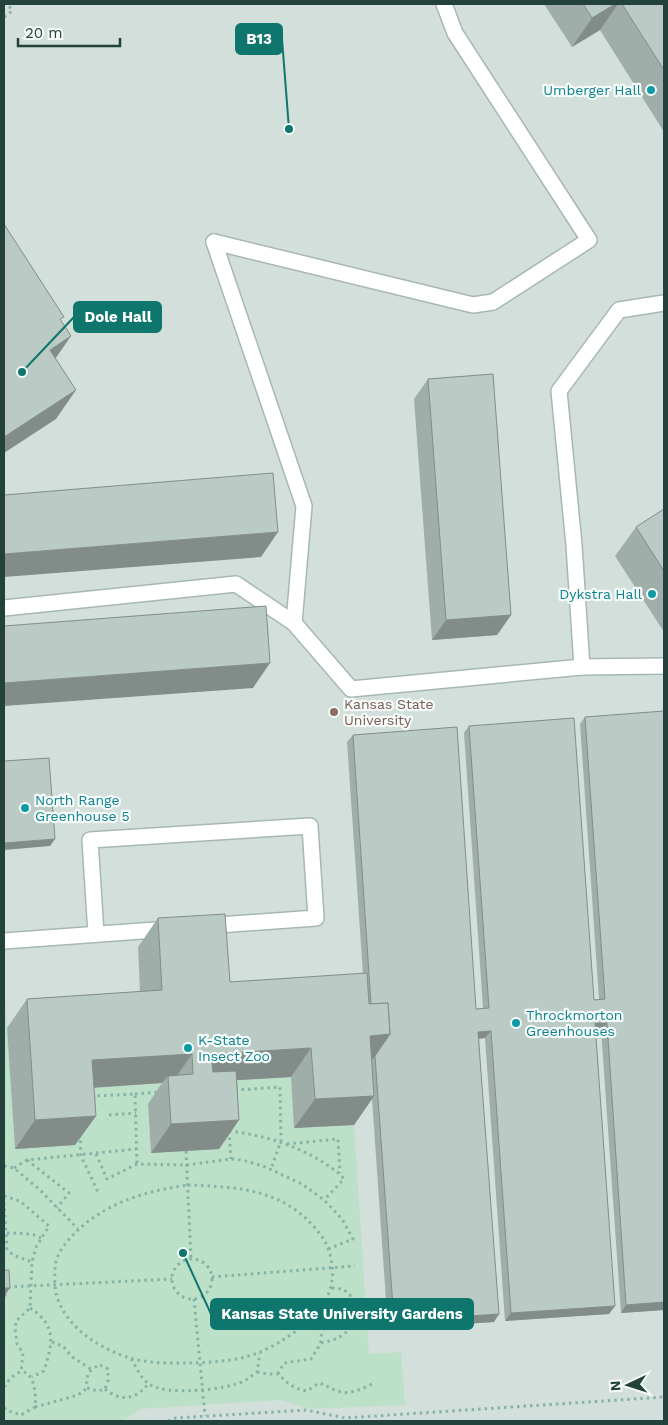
<svg xmlns="http://www.w3.org/2000/svg" width="668" height="1425" font-family="'Work Sans',sans-serif">
<style>
.built{fill:#d3dfda}
.green{fill:#bde1c8}
.lines{fill:none;stroke-linecap:round;stroke-linejoin:round}
.minor-casing{stroke:#a7b8b3;stroke-width:18}
.path{stroke:#84b4a7;stroke-width:3;stroke-dasharray:2.5 4;stroke-linecap:butt}
.minor{stroke:#fff;stroke-width:15}
.wall{fill:#a0aea9}
.shaded-wall{fill:#828d89}
.building{fill:#bacac4;stroke:#828d89}
.culture-dot{fill:#0f9aa8;stroke:#f6fbf9;stroke-width:2}
.education-dot{fill:#8d6e63;stroke:#f6fbf9;stroke-width:2}
.labels{text-anchor:middle;dominant-baseline:central;stroke-width:4.5;stroke-linejoin:round;paint-order:stroke}
.culture-label{font-size:14px;fill:#0d838f;stroke:#f6fbf9;text-anchor:start}
.education-label{font-size:14px;fill:#785e54;stroke:#f6fbf9;text-anchor:start}
.leader{fill:none;stroke:#0f766e;stroke-width:2}
.callout-dot{fill:#0f766e;stroke:#f6fbf9;stroke-width:2}
.callout{fill:#0f766e;stroke:#0f766e;stroke-width:2}
.callout-label{font-size:15px;text-anchor:middle;font-weight:bold;fill:#fff}
</style>
<rect width="100%" height="100%" fill="#e5efeb"/>
<!-- built -->
<rect class="built" x="4" y="4" width="660" height="1417"/>
<!-- green -->
<path class="green" d="M4 980 15 1149 71 1089 172 1083 148 1105 151 1153 191 1083 291 1077 295 1128 354 1125 369 1354 401 1352 405 1405 310 1409 280 1400 142 1409 122 1421H4Z"/>
<g class="lines">
<!-- minor casing -->
<g class="minor-casing">
<g id="minor">
<path d="M214 242 304 506 294 623 351 689 582 667 574 545 559 391 619 310 664 303"/>
<path d="M214 242 473 305 493 302 589 240 455 33 444 4"/>
<path d="M4 608 236 584 294 623"/>
<path d="M582 667 664 666"/>
<path d="M96 934 90 840 310 826 316 918 205 926"/>
<path d="M4 941 169 929"/>
</g>
</g>
<!-- path -->
<g class="path">
<path d="M4 17 12 11 8 4"/>
<path d="M235 1090 280 1087 281 1141 271 1169"/>
<path d="M135 1094 159 1092"/>
<path d="M94 1099V1096L135 1094 137 1164"/>
<path d="M109 1115 136 1113"/>
<path d="M229 1131 231 1159"/>
<path d="M229 1131C264 1135 296 1145 326 1164 332 1169 339 1172 344 1179L324 1200"/>
<path d="M80 1134 81 1156 98 1192"/>
<path d="M287 1144 338 1139 340 1173"/>
<path d="M186 1151 191 1258"/>
<path d="M96 1154 107 1179 137 1164 187 1165 231 1159 242 1160 263 1166 302 1184 324 1200 342 1219 353 1239 328 1249"/>
<path d="M27 1160 69 1193 57 1208"/>
<path d="M4 1166 14 1168 40 1190 78 1229"/>
<path d="M14 1168 27 1160 136 1149"/>
<path d="M188 1185C241 1187 285 1189 320 1234 334 1252 337 1281 325 1301 312 1322 282 1343 260 1352 239 1361 215 1362 193 1363 173 1363 150 1364 130 1358 100 1349 67 1328 57 1297 54 1287 55 1277 55 1267 56 1255 65 1243 73 1235 104 1203 145 1191 188 1185Z"/>
<path d="M4 1196 20 1201 49 1226 36 1247 32 1262 30 1308 16 1321 15 1329 17 1344 23 1353 21 1373"/>
<path d="M4 1202 7 1249 13 1255 32 1262"/>
<path d="M7 1233 32 1234 41 1238"/>
<circle cx="192" cy="1279" r="20"/>
<path d="M212 1277 355 1266"/>
<path d="M8 1287 172 1279"/>
<path d="M194 1299 205 1416"/>
<path d="M30 1308C58 1326 52 1344 44 1371L32 1377"/>
<path d="M52 1342 63 1346 72 1357 91 1369"/>
<path d="M321 1343C319 1324 337 1313 353 1308"/>
<path d="M131 1359C136 1366 141 1379 149 1384 165 1396 227 1390 244 1381 249 1378 253 1375 257 1372L260 1353"/>
<path d="M100 1365 108 1369V1380L105 1389 98 1391 87 1388C86 1375 88 1370 100 1365Z"/>
<path d="M257 1372 267 1374H278C287 1383 294 1389 307 1391L319 1383C326 1385 331 1389 338 1391 350 1396 363 1388 374 1383"/>
<path d="M278 1374 284 1363 311 1359 321 1343C352 1337 356 1324 350 1295L343 1289 330 1288"/>
<path d="M4 1387C25 1355 38 1380 35 1407L21 1415 6 1410 4 1407"/>
<path d="M105 1389C121 1402 135 1400 148 1384"/>
<path d="M35 1407 78 1395 87 1388"/>
<path d="M168 1421 176 1418 306 1410 345 1418 664 1397"/>
</g>
<!-- minor -->
<use href="#minor" class="minor"/>
</g>
<!-- wall -->
<g class="wall">
<path d="M544 4H664V132L600 30 572 47Z"/>
<path d="M428 379 511 615 497 635 432 640 414 399Z"/>
<path d="M664 509V632L615 556 636 527Z"/>
<path d="M585 717 664 1310 621 1313 601 1030 596 1031 609 1314 505 1321 485 1038 479 1039 494 1322 388 1329 372 1099 354 1125 294 1128 291 1077 237 1080 239 1120 219 1149 151 1153 148 1104 162 1083 94 1088 96 1116 75 1145 15 1149 7 1028 27 999 140 992 138 947 158 918 230 982 363 974 347 742 353 735 476 1009 483 1008 464 733 469 726 594 1000 599 999 580 724Z"/>
</g>
<!-- shaded-wall -->
<g class="shaded-wall">
<path d="M615 4H618L600 30 572 47 592 18Z"/>
<path d="M71 336 51 365 50 350Z"/>
<path d="M76 390 56 419 4 453V437Z"/>
<path d="M278 532 261 557 4 577V554Z"/>
<path d="M511 615 497 635 432 640 446 620Z"/>
<path d="M270 663 253 688 4 706V683Z"/>
<path d="M55 839 50 846 4 850V843Z"/>
<path d="M595 1023H607L601 1030 590 1031Z"/>
<path d="M491 1031 485 1038 473 1039 478 1032Z"/>
<path d="M390 1034 370 1063V1036Z"/>
<path d="M311 1048 291 1077 191 1083 211 1054Z"/>
<path d="M192 1054 172 1083 168 1076 162 1083 71 1089 92 1060Z"/>
<path d="M374 1096 354 1125 294 1128 315 1099Z"/>
<path d="M96 1116 75 1145 15 1149 35 1120Z"/>
<path d="M239 1120 219 1149 151 1153 171 1124Z"/>
<path d="M5 1288H10L5 1295Z"/>
<path d="M664 1302V1310L621 1313 626 1305Z"/>
<path d="M615 1306 609 1314 505 1321 511 1313Z"/>
<path d="M499 1314 494 1322 388 1329 394 1321Z"/>
</g>
<!-- building -->
<g class="building">
<path d="M583 4H615L592 18Z"/>
<path d="M622 4H664V70Z"/>
<path d="M4 224 64 317 60 319 71 336 50 350 76 390 4 437Z"/>
<path d="M493 374 511 615 446 620 428 379Z"/>
<path d="M273 473 278 532 4 554V495Z"/>
<path d="M664 509V571L636 527Z"/>
<path d="M266 606 270 663 4 683V626Z"/>
<path d="M664 711V1302L626 1305 607 1023H595L615 1306 511 1313 491 1031 478 1032 499 1314 394 1321 375 1056 390 1034 388 1003 371 1004 353 735 457 727 476 1009 489 1008 469 726 574 718 594 1000 605 999 585 717Z"/>
<path d="M49 758 55 839 4 843V761Z"/>
<path d="M225 914 230 982 367 973 369 1004 388 1003 390 1034 370 1036 374 1096 315 1099 311 1048 211 1054 213 1072 236 1071 239 1120 171 1124 168 1076 193 1074 192 1054 92 1060 96 1116 35 1120 27 999 162 990 158 918Z"/>
<path d="M4 1267V1270H9L10 1288H5L6 1296H4Z"/>
</g>
<!-- markers -->
<g class="culture-dot">
<circle cx="651" cy="90" r="5"/>
<circle cx="652" cy="594" r="5"/>
<circle cx="25" cy="808" r="5"/>
<circle cx="516" cy="1023" r="5"/>
<circle cx="188" cy="1048" r="5"/>
</g>
<circle class="education-dot" cx="334" cy="712" r="5"/>
<g class="labels">
<!-- culture labels -->
<g class="culture-label">
<text x="641" y="90" text-anchor="end">Umberger Hall</text>
<text x="642" y="594" text-anchor="end">Dykstra Hall</text>
<text x="35" y="800">North Range<tspan x="35" dy="16">Greenhouse 5</tspan></text>
<text x="526" y="1015">Throckmorton<tspan x="526" dy="16">Greenhouses</tspan></text>
<text x="198" y="1040">K-State<tspan x="198" dy="16">Insect Zoo</tspan></text>
</g>
<!-- education labels -->
<g class="education-label">
<text x="344" y="704">Kansas State<tspan x="344" dy="16">University</tspan></text>
</g>
</g>
<!-- callouts -->
<path class="leader" d="M289 129L282 39M22 372L74 317M183 1253L211 1314"/>
<g class="callout-dot">
<circle cx="289" cy="129" r="5"/>
<circle cx="22" cy="372" r="5"/>
<circle cx="183" cy="1253" r="5"/>
</g>
<g class="callout">
<rect x="236" y="24" width="46" height="30" rx="5"/>
<rect x="74" y="302" width="87" height="30" rx="5"/>
<rect x="211" y="1299" width="262" height="30" rx="5"/>
</g>
<g class="callout-label">
<text x="259" y="44">B13</text>
<text x="118" y="322">Dole Hall</text>
<text x="342" y="1319">Kansas State University Gardens</text>
</g>
<!-- border -->
<rect width="668" height="1425" fill="none" stroke="#23423b" stroke-width="10"/>
<!-- north arrow -->
<g transform="translate(628 1385) rotate(266)" stroke="#f6fbf9" stroke-width="4" paint-order="stroke">
<path d="M0-4L9 19L0 12L-9 19Z" fill="#23423b"/>
<text y="-8" font-size="14" font-weight="bold" text-anchor="middle" fill="#23423b">N</text>
</g>
<!-- scale -->
<path d="M18 38v8h102v-8" fill="none" stroke="#23423b" stroke-width="2.5"/>
<text x="25" y="38" font-size="15" fill="#23423b" stroke="#f6fbf9" stroke-width="4" paint-order="stroke">20 m</text>
</svg>
